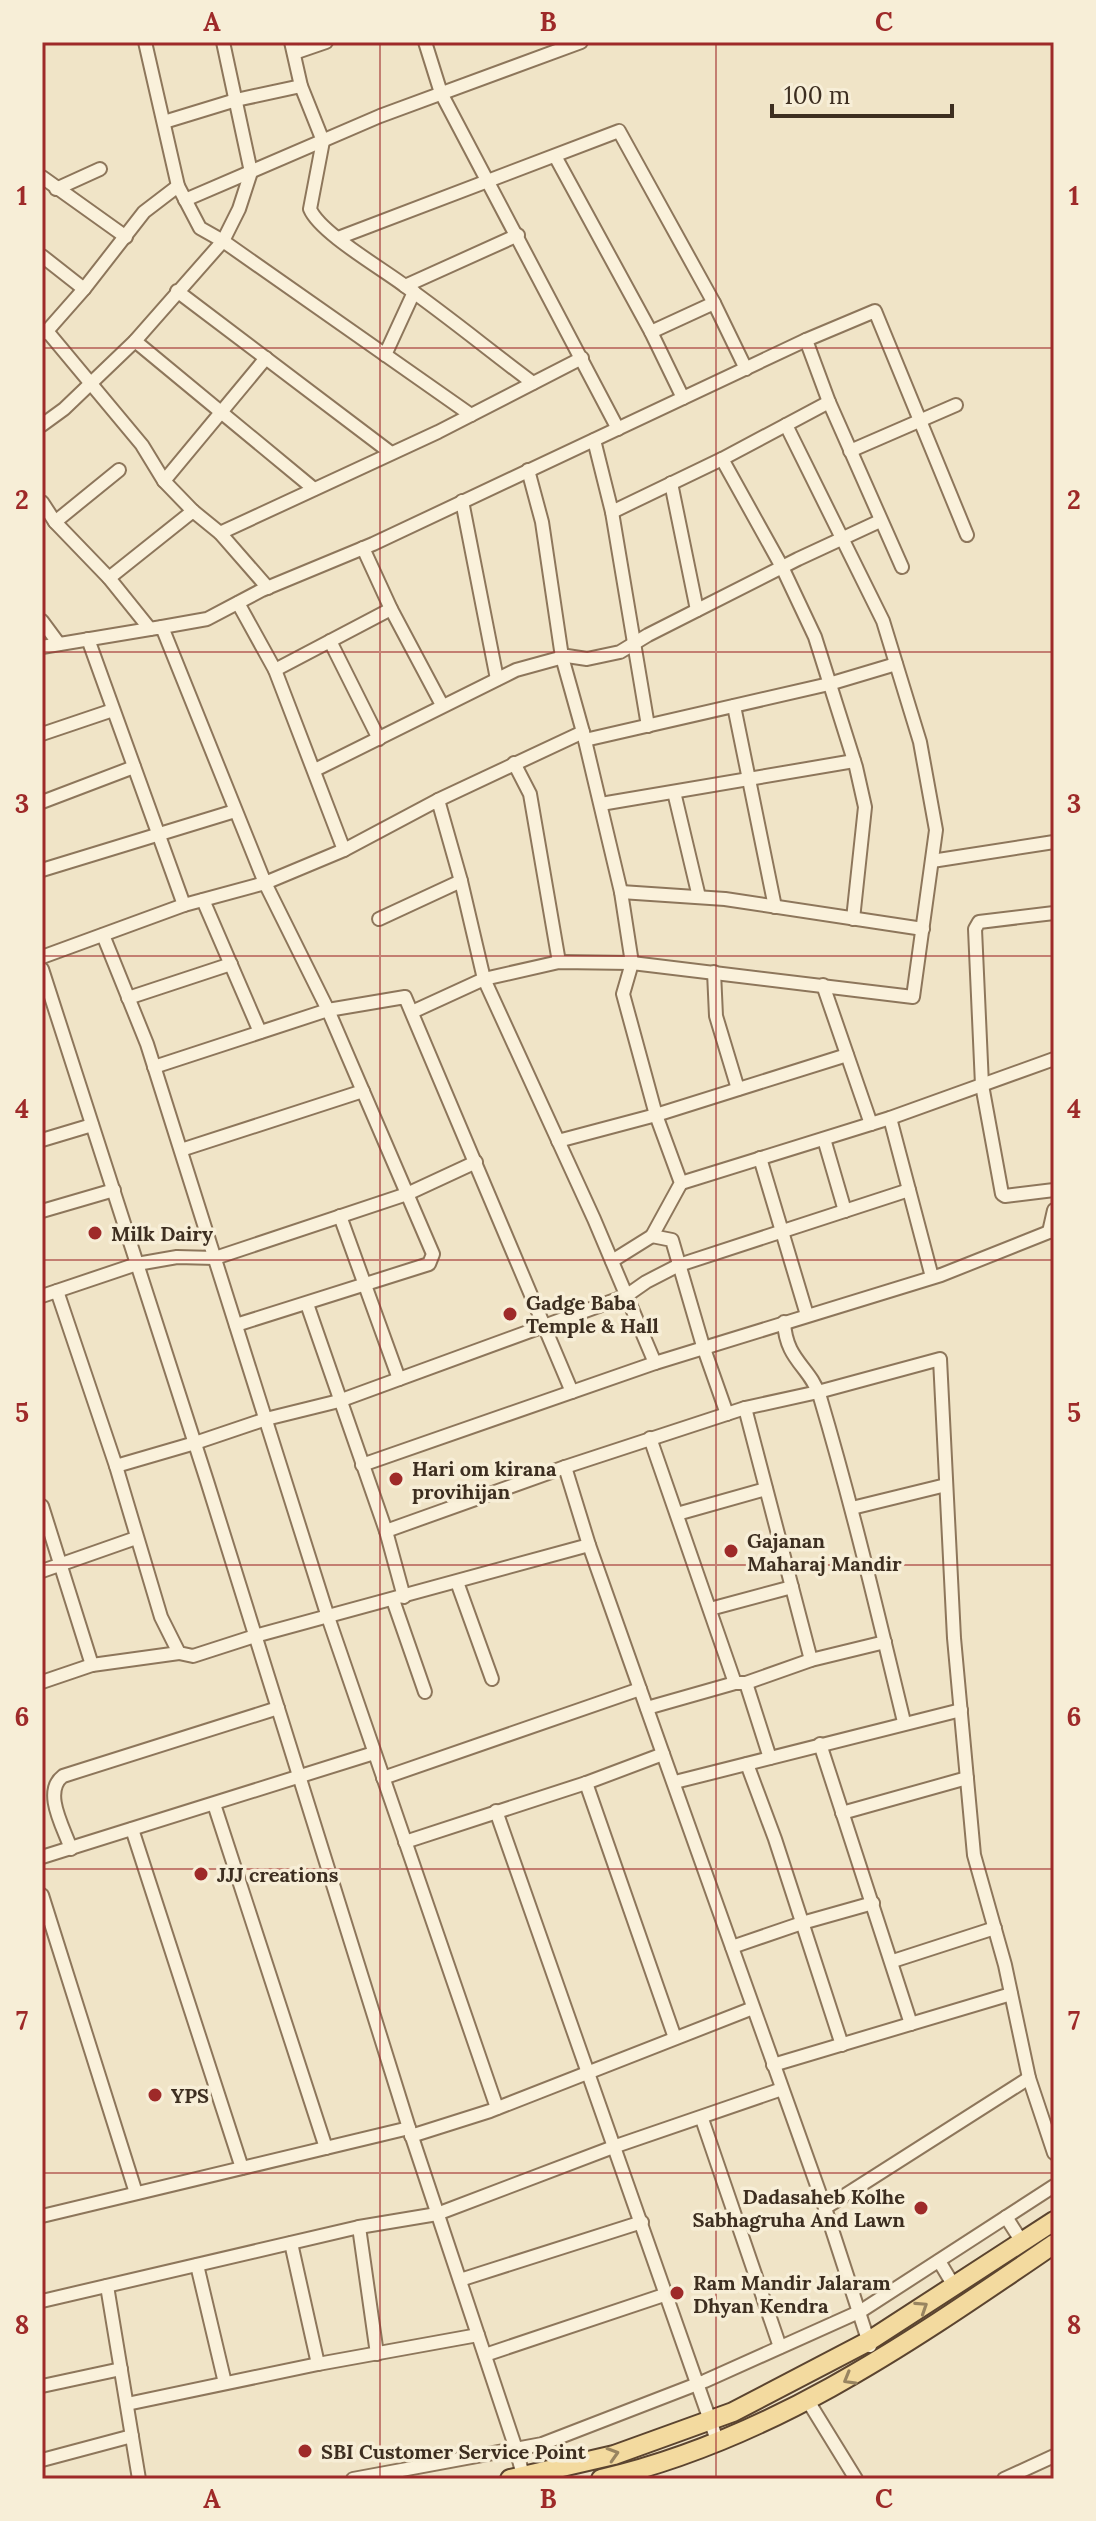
<svg xmlns="http://www.w3.org/2000/svg" width="1096" height="2521" font-family="Lora,serif">
<style>
.lines{fill:none;stroke-linecap:round;stroke-linejoin:round}
.minor-casing{stroke:#8d765b;stroke-width:16}
.primary-casing{stroke:#5b442f;stroke-width:22}
.minor{stroke:#faf1db;stroke-width:12}
.primary{stroke:#f3da9f;stroke-width:18}
.oneway{stroke:#988460}
.grid{fill:none;stroke:#9e2a29;stroke-width:2;stroke-opacity:0.55}
.poi-dot{fill:#9e2a29;stroke:#f7eed7;stroke-width:3}
.labels{text-anchor:middle;dominant-baseline:central;stroke-width:7;stroke-linejoin:round;paint-order:stroke}
.poi-label{font-size:20px;font-weight:bold;fill:#3d2e20;stroke:#f7eed7;text-anchor:start}
.neatline{fill:none;stroke:#9e2a29;stroke-width:3}
.grid-label{font-size:26px;text-anchor:middle;font-weight:bold;fill:#9e2a29}
</style>
<rect width="100%" height="100%" fill="#f0e4c7"/>
<g class="lines">
<!-- minor casing -->
<g class="minor-casing">
<g id="minor">
<path d="M145 42 178 186 200 228 223 241 471 415"/>
<path d="M291 42 301 86 323 141 310 209C320 233 383 269 405 286 449 317 490 351 533 383"/>
<path d="M425 42 441 93 618 429"/>
<path d="M294 53 326 42"/>
<path d="M164 122 236 100 301 86"/>
<path d="M555 156 651 332 683 398"/>
<path d="M42 177 126 237"/>
<path d="M56 189 100 169"/>
<path d="M185 200 380 116 581 42"/>
<path d="M338 238 619 131 714 303 746 369"/>
<path d="M42 256 84 289"/>
<path d="M405 286 518 235"/>
<path d="M177 291 391 453"/>
<path d="M47 331 142 445 164 481 193 511"/>
<path d="M651 332 714 303"/>
<path d="M42 334 47 331 84 289 144 212 178 186"/>
<path d="M806 340 829 402 902 567"/>
<path d="M135 341 314 489"/>
<path d="M385 355 414 292"/>
<path d="M42 425 64 409 135 341 223 241 239 209 251 172 223 42"/>
<path d="M594 440 612 512 648 726"/>
<path d="M850 451 956 405"/>
<path d="M722 459 782 567 815 637 856 767 865 807 853 919"/>
<path d="M528 470 542 522 562 657 583 732 621 892 632 963 623 994 656 1115 681 1183 652 1236 672 1240 703 1346 727 1414"/>
<path d="M164 481 266 358"/>
<path d="M671 483 697 610"/>
<path d="M462 501 497 679"/>
<path d="M42 502 55 522 109 578 150 629"/>
<path d="M612 512 722 459 829 402"/>
<path d="M55 522 119 470"/>
<path d="M220 533 438 432 582 358"/>
<path d="M363 548 391 609 442 705"/>
<path d="M109 578 193 511 220 533 268 588"/>
<path d="M238 603 275 670 344 850"/>
<path d="M42 621 59 644"/>
<path d="M162 627 207 619 262 590 373 544 806 340 875 311 967 535"/>
<path d="M88 639 184 905"/>
<path d="M330 641 379 739"/>
<path d="M42 647 162 627 265 883 344 850 438 800 461 881 484 979 594 1219 655 1363 941 1275 1054 1230"/>
<path d="M275 670 391 609"/>
<path d="M734 706 775 907"/>
<path d="M42 734 113 710"/>
<path d="M585 740 829 684 896 664"/>
<path d="M514 763 530 794 559 962"/>
<path d="M315 770 516 670 567 656 587 659 620 652 648 635 798 559 880 521"/>
<path d="M674 792 699 897"/>
<path d="M438 800 583 732"/>
<path d="M42 802 134 767"/>
<path d="M601 804 854 761"/>
<path d="M932 861 1054 842"/>
<path d="M42 870 235 811"/>
<path d="M621 892 725 899 923 929"/>
<path d="M203 900 260 1032"/>
<path d="M1054 913 979 922 975 929 982 1085 1002 1194 1005 1196 1054 1190"/>
<path d="M379 919 461 881"/>
<path d="M103 935 147 1044 328 1617 497 2108"/>
<path d="M42 957 184 905 265 883 328 1010 433 1254 429 1264 236 1325"/>
<path d="M42 969 207 1481 409 2128 516 2449 524 2479"/>
<path d="M714 972 716 1016 738 1089"/>
<path d="M823 985 871 1124"/>
<path d="M128 998 231 964"/>
<path d="M412 1012 484 979 559 962 632 963 913 997 936 830 920 742 883 621 786 425"/>
<path d="M154 1067 328 1010 405 997 572 1392"/>
<path d="M890 1118 932 1277"/>
<path d="M824 1139 845 1211"/>
<path d="M42 1140 92 1125"/>
<path d="M558 1141 656 1115 847 1055"/>
<path d="M181 1150 363 1091"/>
<path d="M760 1158 807 1315"/>
<path d="M681 1183 890 1118 1054 1059"/>
<path d="M42 1211 114 1190"/>
<path d="M340 1216 399 1379"/>
<path d="M1049 1232 1054 1210"/>
<path d="M612 1261 652 1236"/>
<path d="M57 1291 116 1466 161 1617 179 1653 193 1656 255 1636 589 1545"/>
<path d="M42 1296 137 1264 177 1257 215 1258 407 1194 476 1162"/>
<path d="M307 1304 386 1531 404 1597"/>
<path d="M784 1322C786 1361 810 1366 820 1397 852 1505 878 1614 904 1722"/>
<path d="M745 1408 811 1660"/>
<path d="M650 1438 735 1683"/>
<path d="M362 1465 655 1363"/>
<path d="M116 1466 195 1443 266 1419 339 1401 626 1296 646 1282 679 1265 909 1190"/>
<path d="M565 1467 589 1545 663 1754"/>
<path d="M42 1506 92 1665"/>
<path d="M852 1508 946 1485"/>
<path d="M677 1514 766 1489"/>
<path d="M386 1531 565 1467 745 1408 818 1392 940 1359 954 1638 974 1855 1005 1965 1029 2078 1054 2153"/>
<path d="M42 1571 136 1538"/>
<path d="M457 1582 492 1679"/>
<path d="M393 1600 425 1692"/>
<path d="M710 1609 792 1587"/>
<path d="M42 1682 92 1665 179 1653"/>
<path d="M746 1683 770 1758"/>
<path d="M647 1708 735 1683H746L811 1660 885 1642"/>
<path d="M820 1744 911 2024"/>
<path d="M747 1764 775 1839 842 2045"/>
<path d="M383 1778 640 1689"/>
<path d="M675 1782 961 1710"/>
<path d="M586 1783 675 2038"/>
<path d="M214 1804 326 2148"/>
<path d="M496 1811 718 2443"/>
<path d="M842 1813 967 1778"/>
<path d="M132 1829 242 2168"/>
<path d="M405 1842 586 1783 663 1754 825 2208 870 2346"/>
<path d="M71 1849C64 1828 42 1792 63 1776L278 1708"/>
<path d="M42 1857 374 1753"/>
<path d="M42 1895 136 2193"/>
<path d="M732 1947 802 1923 873 1903"/>
<path d="M893 1961 995 1928"/>
<path d="M773 2065 1011 1994"/>
<path d="M702 2119 780 2347"/>
<path d="M411 2136 490 2111 753 2008"/>
<path d="M825 2208 1029 2078"/>
<path d="M42 2216 409 2128"/>
<path d="M1006 2217 1022 2242"/>
<path d="M359 2227 377 2354"/>
<path d="M291 2243 318 2364"/>
<path d="M939 2261 954 2286"/>
<path d="M197 2265 225 2383"/>
<path d="M460 2280 642 2222"/>
<path d="M107 2286 139 2479"/>
<path d="M42 2301 359 2227 437 2214 616 2146 782 2089"/>
<path d="M485 2355 667 2294"/>
<path d="M42 2386 121 2369"/>
<path d="M808 2401 856 2479"/>
<path d="M127 2404 318 2364 478 2335"/>
<path d="M42 2460 132 2436"/>
<path d="M353 2479 542 2444 705 2381 861 2311 1054 2186"/>
<path d="M1004 2479 1054 2456"/>
</g>
</g>
<!-- primary casing -->
<g class="primary-casing">
<g id="primary">
<path d="M510 2479 614 2455 733 2412 869 2341 1054 2221"/>
<path d="M601 2479C771 2440 912 2341 1054 2244"/>
</g>
</g>
<!-- minor -->
<use href="#minor" class="minor"/>
<!-- primary -->
<use href="#primary" class="primary"/>
</g>
<!-- one-way arrows -->
<defs><path id="oneway-chevron" d="M-2-3.5L2.5 0L-2 3.5" fill="none" stroke-width="1.6" stroke-linecap="round" stroke-linejoin="round" transform="scale(2)"/></defs>
<g class="oneway">
<use href="#oneway-chevron" transform="translate(922 2307) rotate(-33)"/>
<use href="#oneway-chevron" transform="translate(849 2379) rotate(150)"/>
<use href="#oneway-chevron" transform="translate(613 2454) rotate(-17)"/>
</g>
<!-- grid -->
<path class="grid" d="M380 42V2479M716 42V2479M42 348H1054M42 652H1054M42 956H1054M42 1260H1054M42 1565H1054M42 1869H1054M42 2173H1054"/>
<!-- markers -->
<g class="poi-dot">
<circle cx="95" cy="1233" r="8"/>
<circle cx="510" cy="1314" r="8"/>
<circle cx="396" cy="1479" r="8"/>
<circle cx="731" cy="1551" r="8"/>
<circle cx="201" cy="1874" r="8"/>
<circle cx="155" cy="2095" r="8"/>
<circle cx="921" cy="2208" r="8"/>
<circle cx="677" cy="2293" r="8"/>
<circle cx="305" cy="2451" r="8"/>
</g>
<g class="labels">
<!-- poi labels -->
<g class="poi-label">
<text x="111" y="1233">Milk Dairy</text>
<text x="526" y="1302">Gadge Baba<tspan x="526" dy="23">Temple &amp; Hall</tspan></text>
<text x="412" y="1468">Hari om kirana<tspan x="412" dy="23">provihijan</tspan></text>
<text x="747" y="1540">Gajanan<tspan x="747" dy="23">Maharaj Mandir</tspan></text>
<text x="217" y="1874">JJJ creations</text>
<text x="171" y="2095">YPS</text>
<text x="905" y="2196" text-anchor="end">Dadasaheb Kolhe<tspan x="905" dy="23">Sabhagruha And Lawn</tspan></text>
<text x="693" y="2282">Ram Mandir Jalaram<tspan x="693" dy="23">Dhyan Kendra</tspan></text>
<text x="321" y="2451">SBI Customer Service Point</text>
</g>
</g>
<!-- border -->
<rect width="1096" height="2521" fill="none" stroke="#f7eed7" stroke-width="88"/>
<!-- scale -->
<path d="M772 104v12h180v-12" fill="none" stroke="#3d2e20" stroke-width="4"/>
<text x="784" y="104" font-size="24" fill="#3d2e20" stroke="#f7eed7" stroke-width="6" paint-order="stroke">100 m</text>
<rect x="44" y="44" width="1008" height="2433" class="neatline"/>
<g class="grid-label">
<text x="212" y="31">A</text>
<text x="548" y="31">B</text>
<text x="884" y="31">C</text>
<text x="22" y="205">1</text>
<text x="1074" y="205">1</text>
<text x="22" y="509">2</text>
<text x="1074" y="509">2</text>
<text x="22" y="813">3</text>
<text x="1074" y="813">3</text>
<text x="22" y="1118">4</text>
<text x="1074" y="1118">4</text>
<text x="22" y="1422">5</text>
<text x="1074" y="1422">5</text>
<text x="22" y="1726">6</text>
<text x="1074" y="1726">6</text>
<text x="22" y="2030">7</text>
<text x="1074" y="2030">7</text>
<text x="22" y="2334">8</text>
<text x="1074" y="2334">8</text>
<text x="212" y="2508">A</text>
<text x="548" y="2508">B</text>
<text x="884" y="2508">C</text>
</g>
</svg>
